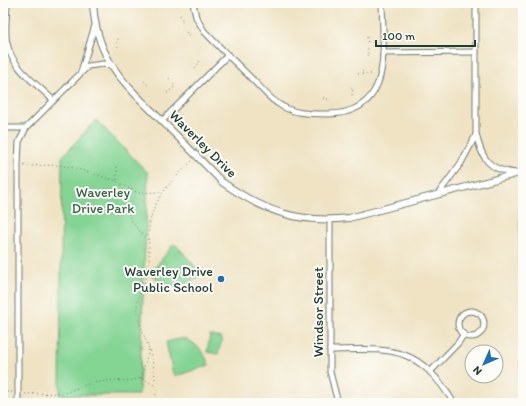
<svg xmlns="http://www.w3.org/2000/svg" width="526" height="406" font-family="Itim,sans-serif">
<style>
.grass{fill:url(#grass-dots);stroke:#528864}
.park{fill:#84d494;stroke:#528864}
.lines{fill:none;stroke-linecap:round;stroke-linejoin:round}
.minor-casing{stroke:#687766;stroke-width:7}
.tertiary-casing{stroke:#687766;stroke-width:8}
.path{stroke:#687766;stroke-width:1;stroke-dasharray:1 3;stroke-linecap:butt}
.minor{stroke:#fff;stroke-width:5}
.tertiary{stroke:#fff;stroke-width:6}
.poi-dot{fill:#1f6fb2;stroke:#fdfcf7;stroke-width:1.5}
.labels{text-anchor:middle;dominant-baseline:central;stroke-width:4;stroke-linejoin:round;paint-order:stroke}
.street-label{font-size:14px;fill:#1f3d34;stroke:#fdfcf7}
.park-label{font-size:14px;fill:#38634c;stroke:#fdfcf7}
.poi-label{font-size:14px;fill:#1f3d34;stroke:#fdfcf7;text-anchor:end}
</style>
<defs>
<pattern id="grass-dots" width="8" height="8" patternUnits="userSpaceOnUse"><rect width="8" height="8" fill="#84d494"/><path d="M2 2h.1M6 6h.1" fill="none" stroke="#6bad7a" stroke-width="1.8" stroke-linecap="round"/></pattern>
</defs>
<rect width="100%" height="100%" fill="#fdfcf7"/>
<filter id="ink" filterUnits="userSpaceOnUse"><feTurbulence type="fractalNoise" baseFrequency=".025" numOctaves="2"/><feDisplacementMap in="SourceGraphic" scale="8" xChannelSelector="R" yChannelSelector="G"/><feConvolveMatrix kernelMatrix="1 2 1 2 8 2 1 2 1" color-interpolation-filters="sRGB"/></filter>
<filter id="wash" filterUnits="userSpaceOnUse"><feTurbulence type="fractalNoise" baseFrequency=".012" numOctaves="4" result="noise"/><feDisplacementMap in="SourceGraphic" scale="16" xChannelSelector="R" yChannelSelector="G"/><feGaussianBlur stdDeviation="0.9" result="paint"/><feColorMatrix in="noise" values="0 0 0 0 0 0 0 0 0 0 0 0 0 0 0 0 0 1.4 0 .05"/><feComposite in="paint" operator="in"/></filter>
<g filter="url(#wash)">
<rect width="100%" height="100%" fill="#efe3c4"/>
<!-- grass -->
<path class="grass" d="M520 220H523V308L519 264Z"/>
<!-- park -->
<g class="park">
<path d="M96 120 148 173 139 395H60L62 157Z"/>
<path d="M173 245H176L202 274C182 289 171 291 150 274Z"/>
<path d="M210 335 222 338 218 354 207 352Z"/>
<path d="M185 338C197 345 204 351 209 365L176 376 173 374 166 342Z"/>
</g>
</g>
<g filter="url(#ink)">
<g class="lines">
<!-- minor casing -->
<g class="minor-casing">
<g id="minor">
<path d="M7 3C7 16 4 31 7 43 11 67 38 85 53 100"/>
<path d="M193 3 196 17 204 31C220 48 237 64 253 80 261 88 268 97 277 103 292 114 309 114 327 114 394 114 383 50 382 3"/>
<path d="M476 3V134C482 159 488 170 516 173"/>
<path d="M383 53 476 52"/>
<path d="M81 72 95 25"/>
<path d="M162 121 228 55"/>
<path d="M3 128H26"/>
<path d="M438 194 461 163 476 135"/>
<path d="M330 221V372L338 403"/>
<circle cx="471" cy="324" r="13"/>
<path d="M330 350C393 349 417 344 454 403"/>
<path d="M430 372 458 343 464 334"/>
<path d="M18 403V166L19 142 26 128 88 66 103 64 111 65"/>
</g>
</g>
<!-- tertiary casing -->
<g class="tertiary-casing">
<path id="tertiary" d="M93 3C96 60 124 83 162 121 182 141 202 161 222 182 263 211 299 224 349 218L523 172"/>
</g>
<!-- path -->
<g class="path">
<path d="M176 6 178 3"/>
<path d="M180 15 183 22 181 23"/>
<path d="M186 32 190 38"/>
<path d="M367 37 368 44"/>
<path d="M118 39 116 44 119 49"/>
<path d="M367 55 368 56V48"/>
<path d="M195 68 200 62 199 61"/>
<path d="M362 71 365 74"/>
<path d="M358 74H374"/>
<path d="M144 81 149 86"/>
<path d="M351 88H353L352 95"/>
<path d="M167 93 175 87 169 78"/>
<path d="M323 98 331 100"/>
<path d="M24 166 59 165 74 168 114 180 134 191 140 193 162 192"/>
<path d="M117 167V181"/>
<path d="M130 190C129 195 127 198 127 203 126 218 138 230 148 240"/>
<path d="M141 378 149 350"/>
<path d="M3 392H12"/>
<path d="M25 394 65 393 88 384 113 380 128 381 141 378 156 386"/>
<path d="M156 403C156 384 155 367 149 349 145 337 139 324 137 311 136 297 145 285 148 271 151 256 147 242 149 228 153 197 171 182 192 161"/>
</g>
<!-- minor -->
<use href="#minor" class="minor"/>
<!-- tertiary -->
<use href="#tertiary" class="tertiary"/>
</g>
</g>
<!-- markers -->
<circle class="poi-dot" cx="221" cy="279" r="4"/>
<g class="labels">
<!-- street labels -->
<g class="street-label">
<text transform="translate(203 144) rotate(45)">Waverley Drive</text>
<text transform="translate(318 312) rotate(-90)">Windsor Street</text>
</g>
<!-- park labels -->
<g class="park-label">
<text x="103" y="192">Waverley<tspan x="103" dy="16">Drive Park</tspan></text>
</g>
<!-- poi labels -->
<g class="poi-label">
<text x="213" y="271">Waverley Drive<tspan x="213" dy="16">Public School</tspan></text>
</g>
</g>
<!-- margin -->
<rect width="526" height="406" fill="none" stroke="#fdfcf7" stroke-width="16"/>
<!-- north arrow -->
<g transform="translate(484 364) rotate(225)"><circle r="19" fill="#fdfcf7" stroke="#a4b0a9"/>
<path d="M0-3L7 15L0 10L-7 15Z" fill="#1f6fb2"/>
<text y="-6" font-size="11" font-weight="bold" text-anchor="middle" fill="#1f3d34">N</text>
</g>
<!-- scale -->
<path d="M376 40v6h99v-6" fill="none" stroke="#1f3d34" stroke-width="2"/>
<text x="382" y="40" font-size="12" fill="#1f3d34" stroke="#fdfcf7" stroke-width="3" paint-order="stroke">100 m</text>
</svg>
